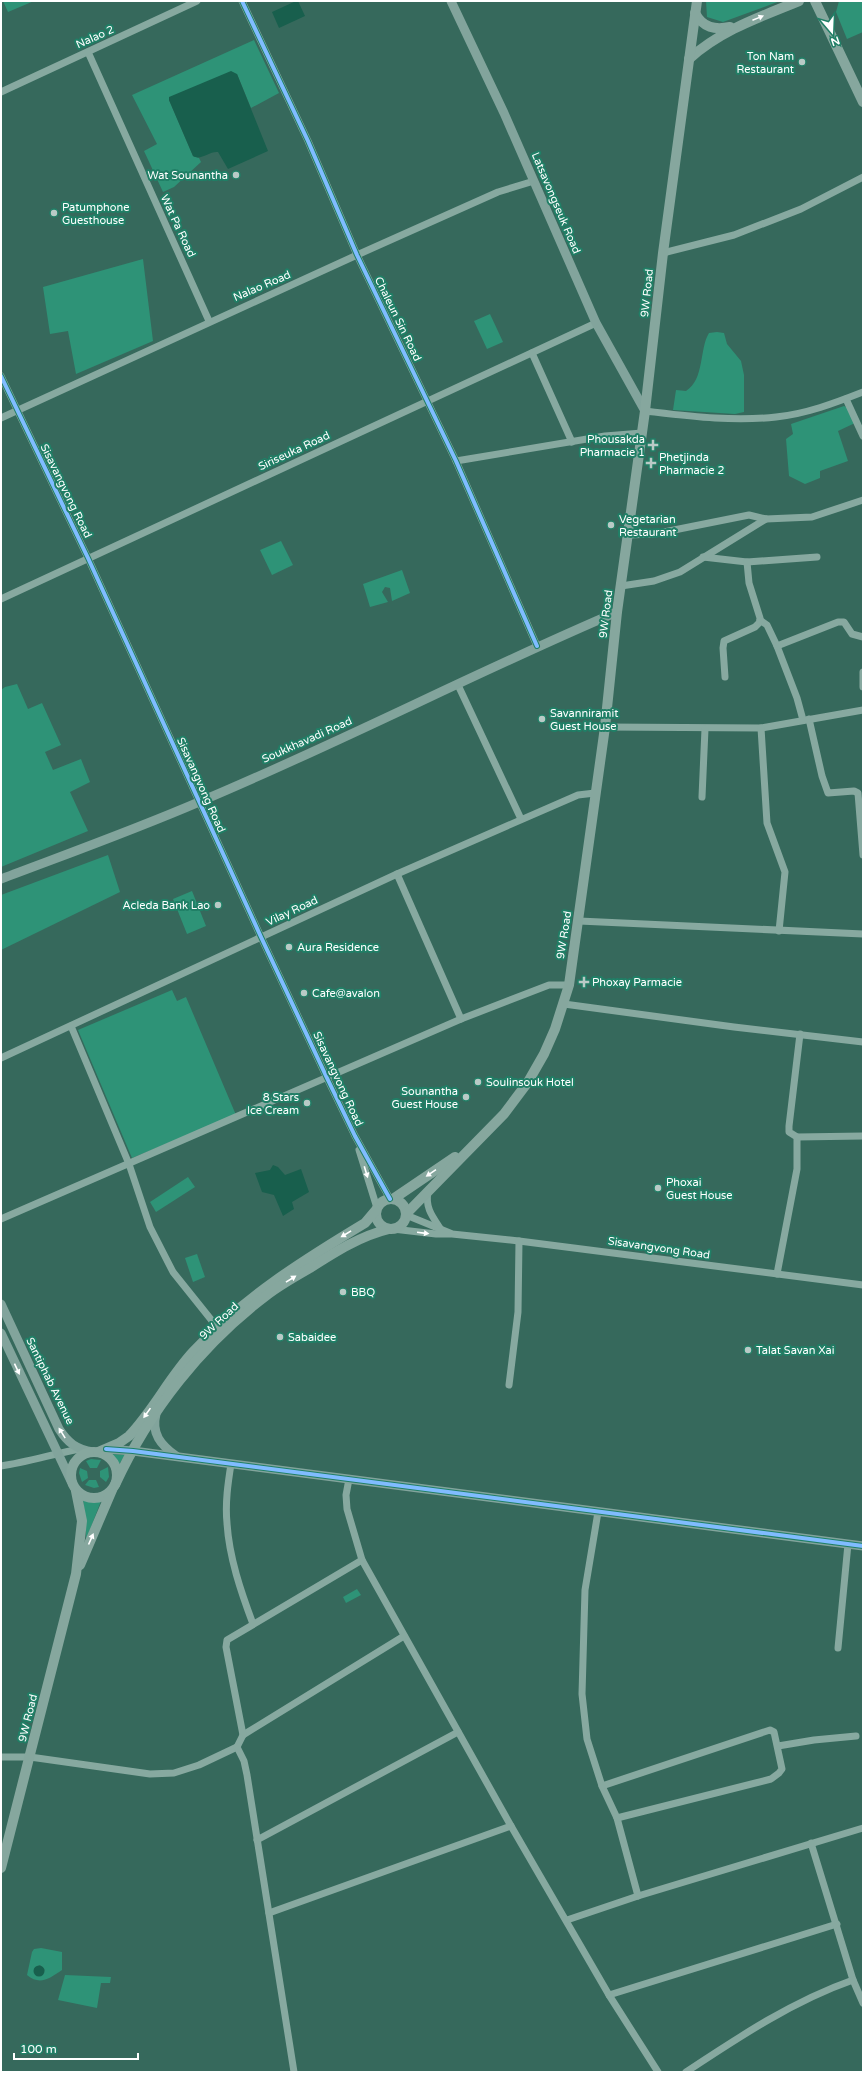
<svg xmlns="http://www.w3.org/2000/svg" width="864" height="2073" font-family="'Varela Round',sans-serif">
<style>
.green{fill:#2e9377;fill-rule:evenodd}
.water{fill:#185f4d}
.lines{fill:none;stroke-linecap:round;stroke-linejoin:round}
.street{stroke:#87a9a0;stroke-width:7}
.secondary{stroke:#82a49c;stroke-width:9}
.primary{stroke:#86a79e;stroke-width:10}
.cycleway-casing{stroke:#207f66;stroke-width:6}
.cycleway{stroke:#80bcff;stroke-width:4}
.oneway{fill:#fff}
.poi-dot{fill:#b9cac6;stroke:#207f66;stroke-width:1.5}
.labels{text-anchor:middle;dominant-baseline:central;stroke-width:4;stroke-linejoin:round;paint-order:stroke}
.street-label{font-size:11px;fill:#fff;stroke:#207f66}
.poi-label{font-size:11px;fill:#fff;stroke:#207f66;text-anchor:start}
</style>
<rect width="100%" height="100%" fill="#36695c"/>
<!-- green -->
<g class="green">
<path d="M3 1H34L8 12Z"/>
<path d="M706 1H780L723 22 707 17Z"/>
<path d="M839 1H863V32L847 39 836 12Z"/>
<path d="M254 40 279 93 251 108 237 74 169 100 193 156 199 158 201 162 174 187 163 192 144 151 157 144 132 95Z"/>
<path d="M143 259 153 341 76 374 68 331 50 334 43 287Z"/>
<path d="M490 314 503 342 487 349 474 321Z"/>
<path d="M717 332 724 333 727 344 741 361 744 375V412L735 414 673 410 676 390 686 391C705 379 699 349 709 333Z"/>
<path d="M844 406 848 408 855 423 838 431 848 461 820 471V478L805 484 789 476 786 439 793 434 791 424Z"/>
<path d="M281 541 293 565 272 575 260 550Z"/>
<path d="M402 570 410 593 392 601 390 588 385 587 382 592 388 602 370 607 363 584Z"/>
<path d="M17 684 28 709 42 703 61 745 45 752 53 770 81 759 90 782 70 792 88 831 1 867V690L5 687Z"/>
<path d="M108 855 120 892 1 950V895Z"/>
<path d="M192 891 206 926 187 934 173 899Z"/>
<path d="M172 990 177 1001 186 997 236 1115 132 1158 78 1030Z"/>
<path d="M188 1177 195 1187 156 1212 150 1202Z"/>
<path d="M197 1254 205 1277 193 1282 185 1258Z"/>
<path d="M111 1454 125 1455 118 1466Z"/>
<path d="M91 1459 101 1460 97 1468H90L86 1461Z"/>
<path d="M108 1467 109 1477 106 1482 100 1477V1471Z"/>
<path d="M80 1468 87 1471 88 1478 82 1482 79 1473Z"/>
<path d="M89 1480H96L99 1487 94 1488 85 1485Z"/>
<path d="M83 1500 101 1501 86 1540V1521Z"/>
<path d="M357 1589 361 1595 346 1603 343 1597Z"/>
<path d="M41 1948 62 1952V1970C50 1978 40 1986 27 1975L32 1952 34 1949ZM40 1965 45 1970 36 1975 34 1969Z"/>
<path d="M65 1975 111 1977 110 1983H101L97 2008 58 2000Z"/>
</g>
<!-- water -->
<g class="water">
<path d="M296 1H298L305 16 279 28 272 12Z"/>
<path d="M231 71 237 74 268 151 228 169 218 152C209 151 201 161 193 156L169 100V97Z"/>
<path d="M273 1165 278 1167 285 1175 301 1169 309 1192 292 1202 294 1209 283 1216 274 1195 262 1192 255 1173 270 1170Z"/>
<circle cx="39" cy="1971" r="5.5"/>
</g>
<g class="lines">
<!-- street -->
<g class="street">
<path d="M242 1 308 141 357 255 456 461 537 646"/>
<path d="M88 52 209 321"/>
<path d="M1 92 197 1"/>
<path d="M663 253 734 235 801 209 863 177"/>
<path d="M532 353 572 442"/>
<path d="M1 376 88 558 261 937 327 1078 355 1136 390 1199"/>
<path d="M846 399 863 436"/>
<path d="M645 411C688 416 732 422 776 417 806 414 835 403 863 392"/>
<path d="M1 418 357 255 498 192 534 181"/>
<path d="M456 461 605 436 642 433"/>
<path d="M629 535 654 534 749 515 766 519 812 517 863 500"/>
<path d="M703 557 747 562 749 583 760 618V622L755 627 724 641 723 648 725 677"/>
<path d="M747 562 817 557"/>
<path d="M621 586 654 581 680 572 766 519"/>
<path d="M1 599 596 323"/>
<path d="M760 620 767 625 777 646 797 698 803 720"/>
<path d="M777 646 838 622H844L852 634 863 637"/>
<path d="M863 672V687"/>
<path d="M458 685 521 819"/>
<path d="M809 719 822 776 828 793 854 791 858 793 863 855"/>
<path d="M605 727 761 728 863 710"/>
<path d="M761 728 767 823 785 872 779 931"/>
<path d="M702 797 705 729"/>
<path d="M397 874 461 1019"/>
<path d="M579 921 863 934"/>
<path d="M564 1004 734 1027 863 1042"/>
<path d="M71 1026 129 1164 150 1227 173 1272 217 1327"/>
<path d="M1 1058 397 874 578 795 595 793"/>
<path d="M797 1137 863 1136"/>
<path d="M359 1150 377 1208"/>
<path d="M428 1192C425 1207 432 1216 440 1228"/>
<path d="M406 1215 450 1233"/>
<path d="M1 1219 461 1019 549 985H569"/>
<path d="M393 1229 436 1234H452L519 1241 863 1285"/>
<path d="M777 1274 797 1169V1137L789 1132V1126L800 1034"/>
<path d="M509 1385 518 1312 519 1241"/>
<path d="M231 1464C228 1483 225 1503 227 1523 229 1557 241 1592 253 1624"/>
<path d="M1 1466C28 1462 53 1454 80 1449"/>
<path d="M349 1479 346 1495 347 1509 362 1560 511 1826 609 1995 658 2072"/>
<path d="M598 1512 585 1590 582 1694 587 1739 602 1786 617 1818 638 1896"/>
<path d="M838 1648 848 1544"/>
<path d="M243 1735 404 1636"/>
<path d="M778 1746 814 1740 856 1736"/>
<path d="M1 1757H30L150 1774 174 1773 199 1765 237 1747"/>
<path d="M602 1786 770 1730 774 1732 782 1769 779 1773 771 1779 617 1818"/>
<path d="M257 1840 458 1732"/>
<path d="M811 1843 853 1980 863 2003"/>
<path d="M269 1913 511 1826"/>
<path d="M567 1920 638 1896 863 1828"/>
<path d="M609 1995 837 1924"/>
<path d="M294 2072 247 1775 244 1761 237 1747 243 1735 226 1647 227 1640 362 1560"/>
<path d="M686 2072C739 2037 793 2001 853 1980"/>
</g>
<!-- secondary -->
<g class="secondary">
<path d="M451 1 504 113 596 323 645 411"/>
<path d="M1 879C67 854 134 830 199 802 340 743 476 672 617 612"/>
<path d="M1 1304 59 1429C68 1443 76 1449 93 1452"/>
<path d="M1 1333 71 1481"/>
<path d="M156 1414C151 1434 161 1445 176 1456"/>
<path d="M106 1449 133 1451 863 1546"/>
</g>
<!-- primary -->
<g class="primary">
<path d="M815 1 863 102"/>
<path d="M695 13C703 28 715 30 730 27"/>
<path d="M689 59C721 30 760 17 799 1"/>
<path d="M393 1199 455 1157"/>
<circle cx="391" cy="1214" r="15"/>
<path d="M406 1214 504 1114 528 1082 544 1054 555 1029 569 985 605 727 617 612 645 411 663 253 697 1"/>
<circle cx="94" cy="1475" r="23"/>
<path d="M98 1452 119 1443 129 1436C153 1411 169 1378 193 1352 243 1298 302 1261 365 1223L376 1210"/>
<path d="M115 1485C149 1411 202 1344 267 1295 280 1285 296 1276 310 1268 335 1252 360 1236 389 1229"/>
<path d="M80 1565 112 1490"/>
<path d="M1 1868 76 1574 82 1521 76 1491"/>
</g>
<!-- cycleway casing -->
<g class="cycleway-casing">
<g id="cycleway">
<path d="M242 1 308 141 357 255 456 461 537 646"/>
<path d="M1 376 88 558 261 937 327 1078 355 1136 390 1199"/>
<path d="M106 1449 133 1451 863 1546"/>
</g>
</g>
<!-- cycleway -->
<use href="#cycleway" class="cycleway"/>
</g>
<!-- one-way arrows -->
<defs><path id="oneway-solid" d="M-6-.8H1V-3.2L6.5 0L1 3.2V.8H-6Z"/></defs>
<g class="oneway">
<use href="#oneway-solid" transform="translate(758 18) rotate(-22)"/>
<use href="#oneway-solid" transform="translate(366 1172) rotate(73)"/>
<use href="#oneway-solid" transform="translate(431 1173) rotate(146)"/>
<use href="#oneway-solid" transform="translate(423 1233) rotate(7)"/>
<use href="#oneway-solid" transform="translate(346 1234) rotate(149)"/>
<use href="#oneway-solid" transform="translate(291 1279) rotate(-32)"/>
<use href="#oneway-solid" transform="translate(17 1369) rotate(65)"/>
<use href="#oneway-solid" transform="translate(147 1413) rotate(125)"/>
<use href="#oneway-solid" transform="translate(62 1433) rotate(-122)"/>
<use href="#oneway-solid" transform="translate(91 1539) rotate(-66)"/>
</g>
<!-- markers -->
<g class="poi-dot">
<circle cx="802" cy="62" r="4"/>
<circle cx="236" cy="175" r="4"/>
<circle cx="54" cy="213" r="4"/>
<path d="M651 439h4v4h4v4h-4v4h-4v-4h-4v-4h4z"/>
<path d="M649 457h4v4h4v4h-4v4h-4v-4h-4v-4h4z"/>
<circle cx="611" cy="525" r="4"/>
<circle cx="542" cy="719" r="4"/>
<circle cx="218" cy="905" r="4"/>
<circle cx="289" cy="947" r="4"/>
<path d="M582 976h4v4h4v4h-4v4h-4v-4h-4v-4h4z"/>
<circle cx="304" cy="993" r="4"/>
<circle cx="478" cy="1082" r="4"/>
<circle cx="466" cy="1097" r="4"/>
<circle cx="307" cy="1103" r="4"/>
<circle cx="658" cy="1188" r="4"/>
<circle cx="343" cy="1292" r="4"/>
<circle cx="280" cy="1337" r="4"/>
<circle cx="748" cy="1350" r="4"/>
</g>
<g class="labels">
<!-- street labels -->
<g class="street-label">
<text transform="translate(95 37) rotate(-24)">Nalao 2</text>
<text transform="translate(556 203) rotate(67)">Latsavongseuk Road</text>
<text transform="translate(178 226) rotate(65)">Wat Pa Road</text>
<text transform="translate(262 286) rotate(-23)">Nalao Road</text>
<text transform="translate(647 293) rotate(-84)">9W Road</text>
<text transform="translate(398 319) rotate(64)">Chaleun Sin Road</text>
<text transform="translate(294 451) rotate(-25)">Siriseuka Road</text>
<text transform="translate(66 491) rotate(64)">Sisavangvong Road</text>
<text transform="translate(606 614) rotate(-83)">9W Road</text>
<text transform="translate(307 740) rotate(-24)">Soukkhavadi Road</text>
<text transform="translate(201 785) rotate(66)">Sisavangvong Road</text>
<text transform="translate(292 911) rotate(-25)">Vilay Road</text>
<text transform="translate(564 935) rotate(-81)">9W Road</text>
<text transform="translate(338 1079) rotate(65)">Sisavangvong Road</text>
<text transform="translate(659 1248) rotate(8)">Sisavangvong Road</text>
<text transform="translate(219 1321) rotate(-43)">9W Road</text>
<text transform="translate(50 1381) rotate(64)">Santiphab Avenue</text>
<text transform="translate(28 1718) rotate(-76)">9W Road</text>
</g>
<!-- poi labels -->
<g class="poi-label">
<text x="794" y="56" text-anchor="end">Ton Nam<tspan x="794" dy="13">Restaurant</tspan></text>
<text x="228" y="175" text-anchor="end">Wat Sounantha</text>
<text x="62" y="207">Patumphone<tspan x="62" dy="13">Guesthouse</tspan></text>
<text x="645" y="439" text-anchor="end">Phousakda<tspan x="645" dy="13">Pharmacie 1</tspan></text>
<text x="659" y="457">Phetjinda<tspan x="659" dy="13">Pharmacie 2</tspan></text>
<text x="619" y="519">Vegetarian<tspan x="619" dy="13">Restaurant</tspan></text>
<text x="550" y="713">Savanniramit<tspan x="550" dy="13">Guest House</tspan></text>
<text x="210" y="905" text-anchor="end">Acleda Bank Lao</text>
<text x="297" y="947">Aura Residence</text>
<text x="592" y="982">Phoxay Parmacie</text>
<text x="312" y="993">Cafe@avalon</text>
<text x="486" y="1082">Soulinsouk Hotel</text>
<text x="458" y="1091" text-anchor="end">Sounantha<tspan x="458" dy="13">Guest House</tspan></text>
<text x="299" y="1097" text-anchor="end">8 Stars<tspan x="299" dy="13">Ice Cream</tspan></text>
<text x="666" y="1182">Phoxai<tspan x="666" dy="13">Guest House</tspan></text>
<text x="351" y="1292">BBQ</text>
<text x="288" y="1337">Sabaidee</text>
<text x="756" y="1350">Talat Savan Xai</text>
</g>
</g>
<!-- border -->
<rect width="864" height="2073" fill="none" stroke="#ffffff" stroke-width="4"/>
<!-- north arrow -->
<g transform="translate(832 32) rotate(161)" stroke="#207f66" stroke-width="3" paint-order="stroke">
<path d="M0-3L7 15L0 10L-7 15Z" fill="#ffffff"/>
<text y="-6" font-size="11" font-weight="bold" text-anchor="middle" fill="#ffffff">N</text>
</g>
<!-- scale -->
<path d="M14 2053v6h124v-6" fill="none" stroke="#ffffff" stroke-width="2"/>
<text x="20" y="2053" font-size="12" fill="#ffffff" stroke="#207f66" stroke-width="3" paint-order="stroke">100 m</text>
</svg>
